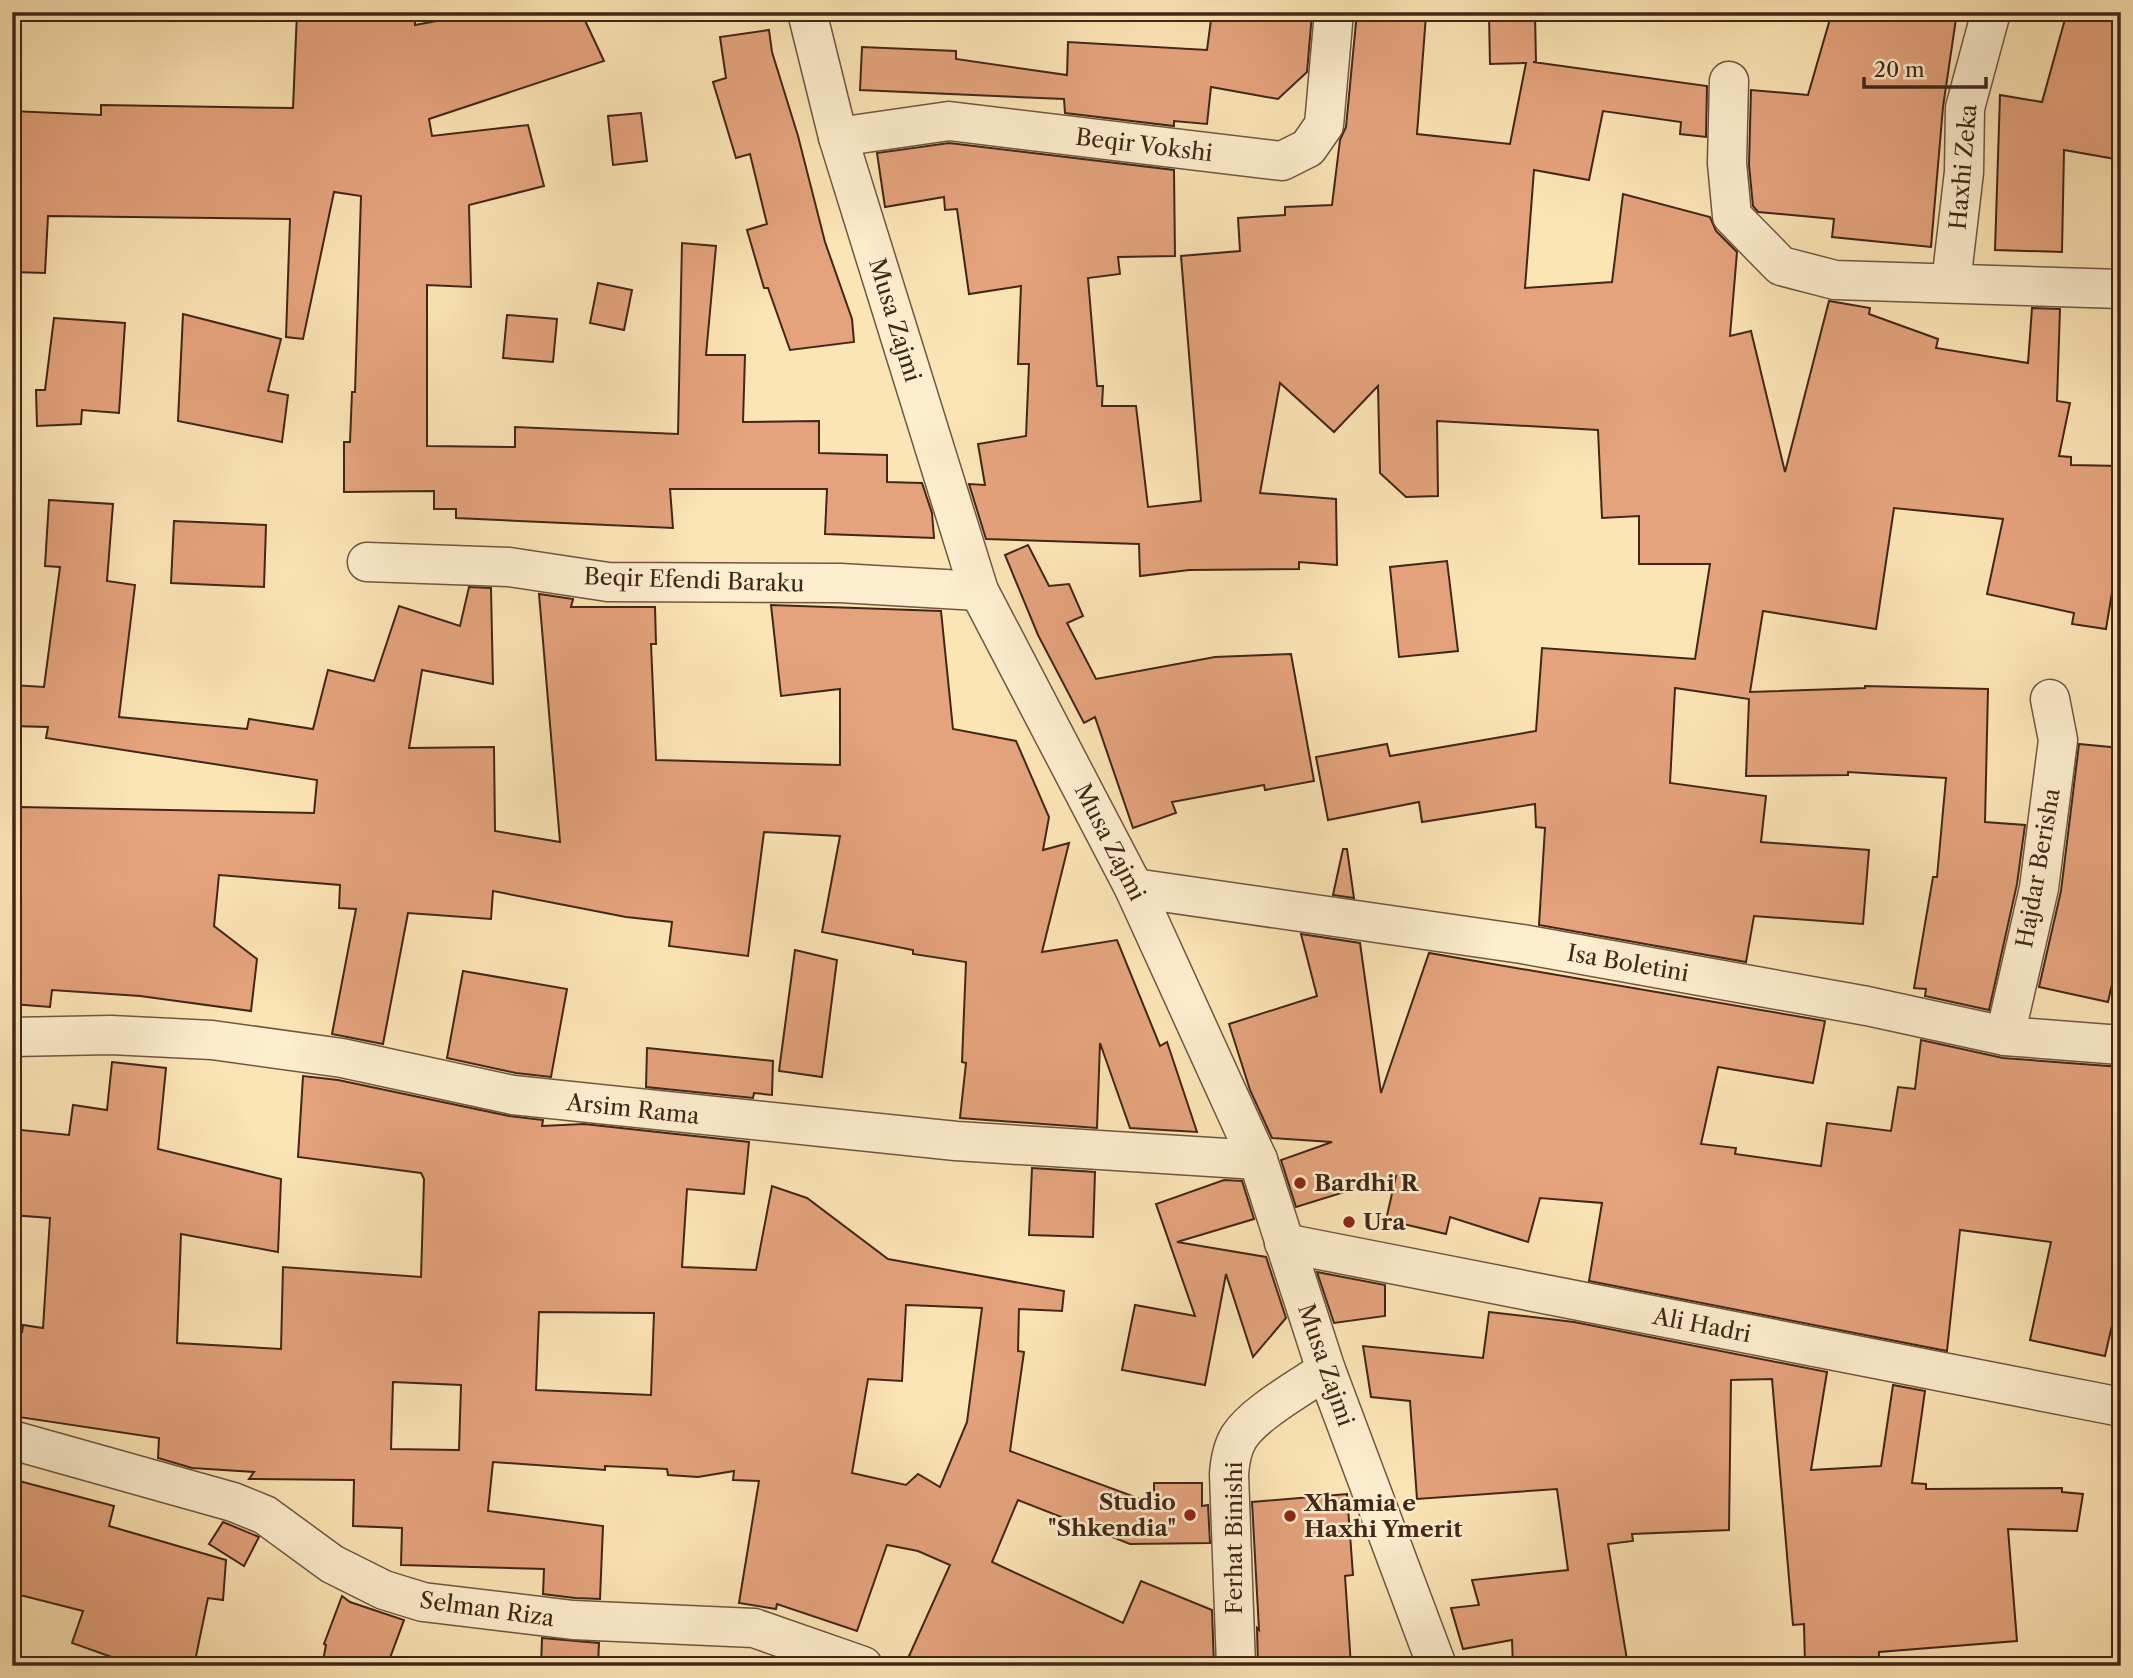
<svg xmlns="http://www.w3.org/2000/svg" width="2133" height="1678" font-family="'Libre Caslon Text',serif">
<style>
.building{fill:#e5a37d;stroke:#412619;stroke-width:2;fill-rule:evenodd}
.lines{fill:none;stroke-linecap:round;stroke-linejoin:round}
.minor-casing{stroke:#705640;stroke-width:41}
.minor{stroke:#fdeecf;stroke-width:38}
.poi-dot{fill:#8f2418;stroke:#fdeecf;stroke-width:2.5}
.labels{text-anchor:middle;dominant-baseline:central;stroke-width:5;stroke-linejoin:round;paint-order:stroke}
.street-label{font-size:23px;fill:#412619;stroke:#fdeecf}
.poi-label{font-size:23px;font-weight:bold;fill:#412619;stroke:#fdeecf;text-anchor:start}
</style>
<rect width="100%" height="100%" fill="#fce5b5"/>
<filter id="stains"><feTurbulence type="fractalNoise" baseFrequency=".00286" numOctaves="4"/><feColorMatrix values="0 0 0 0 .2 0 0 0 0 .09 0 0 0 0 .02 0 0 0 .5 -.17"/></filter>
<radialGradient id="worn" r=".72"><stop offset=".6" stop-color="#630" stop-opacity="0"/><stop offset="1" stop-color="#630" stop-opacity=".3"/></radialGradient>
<!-- building -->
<g class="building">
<path d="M297 12H415V25L485 12H581L604 61 429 119 432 136 528 125 544 186 469 205 471 287 427 285V446L515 447V427L678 434 682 243 716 246 706 355H745L743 422 819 421V453L887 455V482L922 483 932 513 934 538 825 534 827 489H670L673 528 456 518V509H434V491L344 492V442H350L352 392H355L361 196 334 192 303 339 286 337 290 219 48 216 45 273 12 272V111L101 115V105L293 108Z"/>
<path d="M1212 12 1312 14 1307 72 1278 99 1211 87 1207 124 1174 121V126L1065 113 1064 99 860 90 862 47 956 51V59L1067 75 1068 42 1207 50Z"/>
<path d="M1357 12 1426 15 1417 134 1510 144 1526 63 1490 64 1489 15 1535 14 1536 62H1533L1707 86 1706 137 1680 134 1681 122 1603 111 1589 180 1534 170 1525 288 1612 282 1623 194 1710 217 1716 231 1737 252 1730 336 1751 331 1785 472 1829 301 1870 308 1869 314 1938 339 1936 348 2028 363 2032 308 2060 309 2057 401 2070 403 2059 456 2071 457V465L2121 466V538L2106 629 2072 624 2074 613 1987 594 2003 519 1894 508 1876 629 1763 611 1750 692 1865 688V686L1988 689 1985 822 2025 825 2017 884 1989 1010 1925 996 1926 989 1914 988 1933 877H1937L1946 778 1848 772V775L1746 776 1749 699 1675 688 1670 783 1766 796 1761 842 1869 850 1863 924 1754 916 1746 962 1539 925 1545 828 1536 827 1535 804 1422 822 1419 802 1328 820 1316 757 1387 744 1390 756 1536 731 1542 648 1695 659 1710 564H1639V516L1602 518 1598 430 1437 421 1438 496 1406 497 1380 473 1378 386 1334 432 1280 383 1260 493 1336 499 1337 565 1299 562V569L1189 570 1140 576 1139 544 986 539 969 484 985 485 978 444 1026 436 1029 364H1018L1021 286 969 294 957 209 945 210 944 197 885 207 877 153 949 143 1174 170 1175 256 1118 257 1120 274 1088 278 1097 386H1103L1102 406H1136L1148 507 1201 501 1181 256 1240 251 1238 218 1285 215V207L1332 205 1340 140 1346 127Z"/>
<path d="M1832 12H1957L1943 107 1931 247 1832 237 1834 219 1758 212 1753 206 1749 165 1751 90 1808 95Z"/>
<path d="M2067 12H2121V160L2064 150 2062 252 1995 250 2000 95 2042 102Z"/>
<path d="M769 30 772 52 798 136 825 242 852 319 854 342 790 350 768 288H764L747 230 767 224 750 154 736 158 713 82 726 78 720 37Z"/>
<path d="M641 113 647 161 613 165 608 116Z"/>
<path d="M598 283 632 290 624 330 590 323Z"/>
<path d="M183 314 281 339 268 391 288 395 282 442 178 421Z"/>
<path d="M507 315 557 319 553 362 503 358Z"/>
<path d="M54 318 125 323 119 413 82 410 81 424 37 426 36 390H45Z"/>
<path d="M49 500 113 504 107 581 135 585 119 717 247 729 249 719 313 729 328 670 374 681 399 606 460 626 469 587 491 588 493 684 422 670 409 748 494 747 495 831 560 842 539 594 573 599 571 607H655L656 644H651L656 760 840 765V689L781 696 771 605 941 611 953 729 1016 741 1049 817 1043 850 1069 843 1042 952 1117 940 1160 1046 1167 1042 1197 1132 1130 1128 1100 1043 1097 1128 960 1118 966 1063 962 1062 966 962 913 954V950L822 932 840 836 764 832 748 956 669 946 672 922 626 917 493 891 491 919 408 913 383 1044 332 1034 356 909 339 908 340 885 219 875 214 926 257 959 251 1011 140 996 52 990 50 1007 12 1004V926L18 927 21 807 314 813 317 780 46 738 48 727 12 726V685L44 687 60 567 45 566Z"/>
<path d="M174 521 266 525 264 587 171 583Z"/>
<path d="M1028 545 1049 586 1069 584 1083 616 1067 623 1096 679 1215 657 1291 654 1314 781 1265 790 1264 785 1172 802 1176 813 1133 828 1095 717 1084 723 1038 635 1005 555Z"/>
<path d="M1447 561 1458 651 1399 657 1390 567Z"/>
<path d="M2079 744 2121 748V944L2108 1002 2039 987 2061 891Z"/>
<path d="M1343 849H1347L1354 898 1333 895Z"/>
<path d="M1301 934 1360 943 1381 1093 1429 953 1825 1021 1813 1083 1718 1067 1701 1144 1736 1148 1735 1154 1821 1166 1827 1123 1891 1131 1898 1087 1915 1089 1921 1040 2003 1058 2121 1067V1286L2105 1356 2030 1340 2051 1242 1960 1230 1947 1351 1589 1281 1602 1203 1540 1198 1528 1242 1450 1217 1446 1234 1386 1220 1396 1176 1296 1207 1281 1160 1332 1142 1272 1138 1250 1090 1229 1024 1317 996Z"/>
<path d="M795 950 837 960 822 1077 779 1071Z"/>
<path d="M463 971 567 989 551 1077 516 1073 447 1058Z"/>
<path d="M647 1048 773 1061 772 1095 754 1093 753 1098 646 1087Z"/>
<path d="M112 1062 166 1068 158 1149 281 1179 278 1252 181 1234 177 1343 281 1349 283 1267 421 1277 424 1179 421 1173 298 1157 303 1076 338 1080 509 1116 543 1120 542 1126 584 1124 749 1142 744 1194 687 1189 682 1267 756 1270 772 1186 807 1198 888 1259 1064 1291 1062 1311 1019 1309 1018 1351 1024 1352 1010 1451 1154 1504V1483H1202V1506L1208 1505 1210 1543 1130 1544 1018 1500 992 1562 1123 1623 1141 1581 1212 1610 1214 1666H932L909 1656 950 1565 918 1551 887 1545 857 1631 777 1604 776 1609 739 1603 759 1481 733 1480 734 1471 698 1477 668 1475 667 1469 605 1466V1470L493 1462 488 1511 603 1526 600 1599 575 1598 543 1594 544 1569 401 1565 402 1528 353 1526 354 1480 249 1479 254 1472 192 1468 158 1458 159 1438 12 1416V1330L22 1332 23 1325 43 1328 50 1218 12 1215V1129L69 1135 73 1105 107 1110ZM906 1305 982 1308 967 1422 940 1487 918 1474 906 1485 852 1473 868 1379 902 1381ZM539 1312 654 1313 651 1395 536 1390ZM393 1382 461 1385 459 1450 391 1449Z"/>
<path d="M1032 1168 1095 1172 1093 1237 1029 1235Z"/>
<path d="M1224 1180 1242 1181 1254 1219 1177 1242 1266 1257 1286 1318 1253 1357 1226 1274 1205 1385 1122 1370 1135 1305 1195 1316 1156 1204Z"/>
<path d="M1317 1272 1385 1285V1316L1334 1323Z"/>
<path d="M1489 1312 1574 1322 1827 1372 1811 1470 1881 1466 1893 1385 1925 1391 1912 1483 1926 1484V1489L2062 1488V1492L2083 1494 2077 1531 2008 1529 2017 1641 1879 1652V1666H1805L1804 1624 1793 1625 1772 1379 1731 1380 1729 1530 1632 1534 1633 1541 1608 1544 1628 1666H1513L1512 1640 1463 1649 1451 1608 1479 1605 1472 1580 1568 1570 1557 1489 1417 1499 1410 1401 1371 1397 1363 1346 1483 1358Z"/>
<path d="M19 1481 114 1506 109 1526 226 1560 223 1600 208 1598 194 1666H137L72 1643 83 1611 12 1593V1506Z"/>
<path d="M1347 1494 1353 1575 1345 1576 1351 1666H1258L1257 1628 1259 1630 1252 1502Z"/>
<path d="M223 1522 259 1537 244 1566 209 1544Z"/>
<path d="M342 1596 350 1602 404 1620 387 1666H322L326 1645 324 1644Z"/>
<path d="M542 1638 599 1643 598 1666H541Z"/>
</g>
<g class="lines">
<!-- minor casing -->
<g class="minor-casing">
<g id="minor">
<path d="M807 12 838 137 979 591 1134 888 1258 1160 1326 1370 1437 1666"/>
<path d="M1729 81 1727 163 1732 216 1781 266 1835 280 2121 289"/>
<path d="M838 137 949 121 1282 161 1308 148 1324 125 1334 12"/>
<path d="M1951 283 1964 172 1965 108 1991 12"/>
<path d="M367 562 509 567 608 582 840 583 979 591"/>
<path d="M1134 888 1522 944 1867 1006 2005 1036 2121 1045"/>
<path d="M2005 1036 2039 888 2058 740 2050 699"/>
<path d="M12 1037 111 1035 212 1040 342 1058 513 1095 956 1141 1258 1160"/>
<path d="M1284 1243 2121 1407"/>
<path d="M12 1440 233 1502 265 1515 332 1564 384 1590 423 1602 573 1620 754 1628 863 1666"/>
<path d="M1236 1666 1229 1474C1230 1461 1232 1448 1239 1437 1254 1413 1302 1387 1326 1370"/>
</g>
</g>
<!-- minor -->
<use href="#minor" class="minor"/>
</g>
<!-- markers -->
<g class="poi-dot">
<circle cx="1300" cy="1183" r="7"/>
<circle cx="1349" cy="1222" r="7"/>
<circle cx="1190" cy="1515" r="7"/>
<circle cx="1290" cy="1516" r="7"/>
</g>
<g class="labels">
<!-- street labels -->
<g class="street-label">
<text transform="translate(1144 145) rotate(7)">Beqir Vokshi</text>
<text transform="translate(1963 167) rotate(-85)">Haxhi Zeka</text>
<text transform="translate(895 320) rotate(73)">Musa Zajmi</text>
<text transform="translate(694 580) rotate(2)">Beqir Efendi Baraku</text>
<text transform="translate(1110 842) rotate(63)">Musa Zajmi</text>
<text transform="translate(2038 868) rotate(-80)">Hajdar Berisha</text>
<text transform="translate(1628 963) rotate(10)">Isa Boletini</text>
<text transform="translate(633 1109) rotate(6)">Arsim Rama</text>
<text transform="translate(1702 1325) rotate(11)">Ali Hadri</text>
<text transform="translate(1326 1365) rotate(71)">Musa Zajmi</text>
<text transform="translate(1234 1538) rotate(-90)">Ferhat Binishi</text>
<text transform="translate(487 1609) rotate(8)">Selman Riza</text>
</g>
<!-- poi labels -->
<g class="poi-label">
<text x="1314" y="1183">Bardhi R</text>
<text x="1363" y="1222">Ura</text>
<text x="1176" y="1502" text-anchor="end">Studio<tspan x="1176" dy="26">"Shkendia"</tspan></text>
<text x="1304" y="1503">Xhamia e<tspan x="1304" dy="26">Haxhi Ymerit</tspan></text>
</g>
</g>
<!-- margin -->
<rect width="2133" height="1678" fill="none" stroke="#fce5b5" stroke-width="42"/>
<rect x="14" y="14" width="2105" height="1650" fill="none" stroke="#412619" stroke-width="3.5"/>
<rect x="21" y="21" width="2091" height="1636" fill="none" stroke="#412619" stroke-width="2"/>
<!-- scale -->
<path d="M1864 77v10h122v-10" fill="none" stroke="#412619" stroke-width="3.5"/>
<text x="1874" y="77" font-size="21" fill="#412619" stroke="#fdeecf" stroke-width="5" paint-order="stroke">20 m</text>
<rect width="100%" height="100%" filter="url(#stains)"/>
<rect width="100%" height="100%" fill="url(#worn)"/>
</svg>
